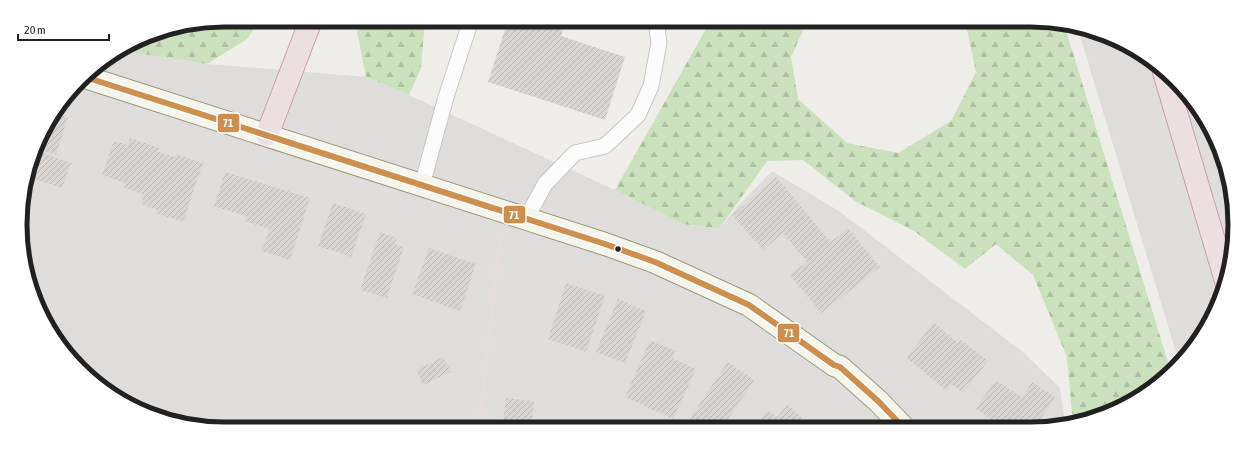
<svg xmlns="http://www.w3.org/2000/svg" width="1255" height="449" font-family="'Asap Condensed',sans-serif">
<style>
.residential{fill:#dedddb}
.forest{fill:url(#forest-firs)}
.pier{fill:#dedddc}
.building{fill:url(#building-hatch)}
.lines{fill:none;stroke-linecap:round;stroke-linejoin:round}
.service-casing{stroke:#c8c7c6;stroke-width:17}
.secondary-casing{stroke:#9a9a80;stroke-width:24}
.motorway-casing{stroke:#c79eae;stroke-width:24}
.path{stroke:#ecdbda;stroke-width:2.5;stroke-dasharray:2 2;stroke-linecap:butt}
.service{stroke:#fdfcfc;stroke-width:15}
.secondary{stroke:#f5f5ec;stroke-width:22}
.motorway{stroke:#ecdfe2;stroke-width:22}
.bus-1-casing{stroke:#fff;stroke-width:9}
.bus-1{stroke:#cc8f4e;stroke-width:6}
.bus-dot{fill:#212121;stroke:#fff;stroke-width:1.5}
.rim{fill:none;stroke:#212121;stroke-width:5}
.line-badge{stroke:#fff;stroke-width:1.5}
.badge-label{font-size:11px;text-anchor:middle;font-weight:bold;fill:#fff}
</style>
<defs>
<pattern id="forest-firs" width="22" height="20" patternUnits="userSpaceOnUse"><rect width="22" height="20" fill="#cbe0bc"/><path d="M5 1l3.5 6h-7zM16 11l3.5 6h-7z" fill="#aec0a1"/></pattern>
<pattern id="building-hatch" width="6" height="6" patternUnits="userSpaceOnUse"><rect width="6" height="6" fill="#d8d5d2"/><path d="M-1 1l2-2M0 6l6-6M5 7l2-2" fill="none" stroke="#b9b7b4"/></pattern>
</defs>
<rect width="100%" height="100%" fill="#efedea"/>
<!-- residential -->
<path class="residential" d="M135 43 131 52 207 64 366 77 409 95 615 190 683 224 719 229 737 207 772 171 839 211 1024 353 1060 388 1064 417 1057 427 225 429 172 422 111 394 55 338 27 277 22 198 41 134 89 71Z"/>
<!-- forest -->
<g class="forest">
<path d="M225 20H260L247 39 207 64 130 52 135 43 146 35Z"/>
<path d="M355 20H425L421 68 409 95 366 77Z"/>
<path d="M711 20H808L791 57 798 99 847 143 898 153 951 121 976 72 965 20H1030L1064 24 1171 372 1165 378 1121 408 1080 421 1072 413 1067 357 1033 275 996 244 965 269 914 231 855 201 803 160 767 161 719 229 683 224 615 190Z"/>
</g>
<!-- pier -->
<path class="pier" d="M1077 26 1083 27 1155 62 1207 122 1233 198 1228 277 1207 327 1179 362Z"/>
<!-- building -->
<g class="building">
<path d="M508 20H566L561 36 625 57 605 120 488 82Z"/>
<path d="M57 114 68 117 56 155 37 149 41 134Z"/>
<path d="M130 138 159 148 157 151 159 152 175 157 176 154 203 163 183 222 156 213 157 210 141 204 144 195 124 187 125 183 102 175 114 141 128 145Z"/>
<path d="M36 150 71 163 62 188 28 177Z"/>
<path d="M225 172 310 198 290 260 262 251 269 229 245 221 246 216 214 206Z"/>
<path d="M776 177 831 242 848 228 880 267 821 313 790 275 807 262 783 233 763 250 732 215Z"/>
<path d="M333 203 366 214 351 257 318 246Z"/>
<path d="M380 232 397 238 395 244 404 247 387 298 360 290Z"/>
<path d="M429 248 476 264 460 311 412 294Z"/>
<path d="M566 283 605 296 586 352 548 339Z"/>
<path d="M618 299 646 311 625 363 596 352Z"/>
<path d="M934 323 958 343 961 340 988 361 963 393 952 384 946 391 906 357Z"/>
<path d="M650 340 675 351 672 358 696 369 673 419 625 397Z"/>
<path d="M443 357 451 372 423 385 416 370Z"/>
<path d="M728 362 754 380 722 428H705L690 418Z"/>
<path d="M89 365 92 376 83 367Z"/>
<path d="M995 380 1022 397 1032 382 1055 397 1035 427H996L989 422 991 419 976 409Z"/>
<path d="M506 398 534 401 531 428H502Z"/>
<path d="M788 405 813 428H751L768 410 777 417Z"/>
</g>
<g class="lines">
<!-- service casing -->
<g class="service-casing">
<g id="service">
<path d="M422 185 446 97 471 20"/>
<path d="M526 219 545 184 575 153 605 146 638 115 651 86 659 43 656 20"/>
</g>
</g>
<!-- secondary casing -->
<g class="secondary-casing">
<path id="secondary" d="M85 77 605 244 655 262 749 305 834 365 840 367 878 401 904 428"/>
</g>
<!-- motorway casing -->
<g class="motorway-casing">
<g id="motorway">
<path d="M1164 72 1226 281"/>
<path d="M267 135 311 20"/>
</g>
</g>
<!-- path -->
<path class="path" d="M479 428 500 238"/>
<!-- service -->
<use href="#service" class="service"/>
<!-- secondary -->
<use href="#secondary" class="secondary"/>
<!-- motorway -->
<use href="#motorway" class="motorway"/>
<!-- bus-1 casing -->
<g class="bus-1-casing">
<path id="bus-1" d="M85 77 605 244 655 262 749 305 834 365 840 367 878 401 904 428"/>
</g>
<!-- bus-1 -->
<use href="#bus-1" class="bus-1"/>
</g>
<!-- markers -->
<circle class="bus-dot" cx="618" cy="249" r="3.5"/>
<!-- crop -->
<path d="M0 0H1255V449H0ZM224 27H1031A197 197 0 0 1 1228 224V225A197 197 0 0 1 1031 422H224A197 197 0 0 1 27 225V224A197 197 0 0 1 224 27Z" fill="#fff" fill-rule="evenodd"/>
<path class="rim" d="M224 27H1031A197 197 0 0 1 1228 224V225A197 197 0 0 1 1031 422H224A197 197 0 0 1 27 225V224A197 197 0 0 1 224 27Z"/>
<g class="line-badge">
<rect x="217" y="113" width="23" height="20" rx="4" fill="#cc8f4e"/>
<rect x="503" y="205" width="23" height="19" rx="4" fill="#cc8f4e"/>
<rect x="777" y="323" width="23" height="20" rx="4" fill="#cc8f4e"/>
</g>
<g class="badge-label">
<text x="228" y="127">71</text>
<text x="514" y="219">71</text>
<text x="789" y="337">71</text>
</g>
<!-- scale -->
<path d="M18 34v6h91v-6" fill="none" stroke="#212121" stroke-width="2"/>
<text x="24" y="34" font-size="12" fill="#212121" stroke="#ffffff" stroke-width="3" paint-order="stroke">20 m</text>
</svg>
